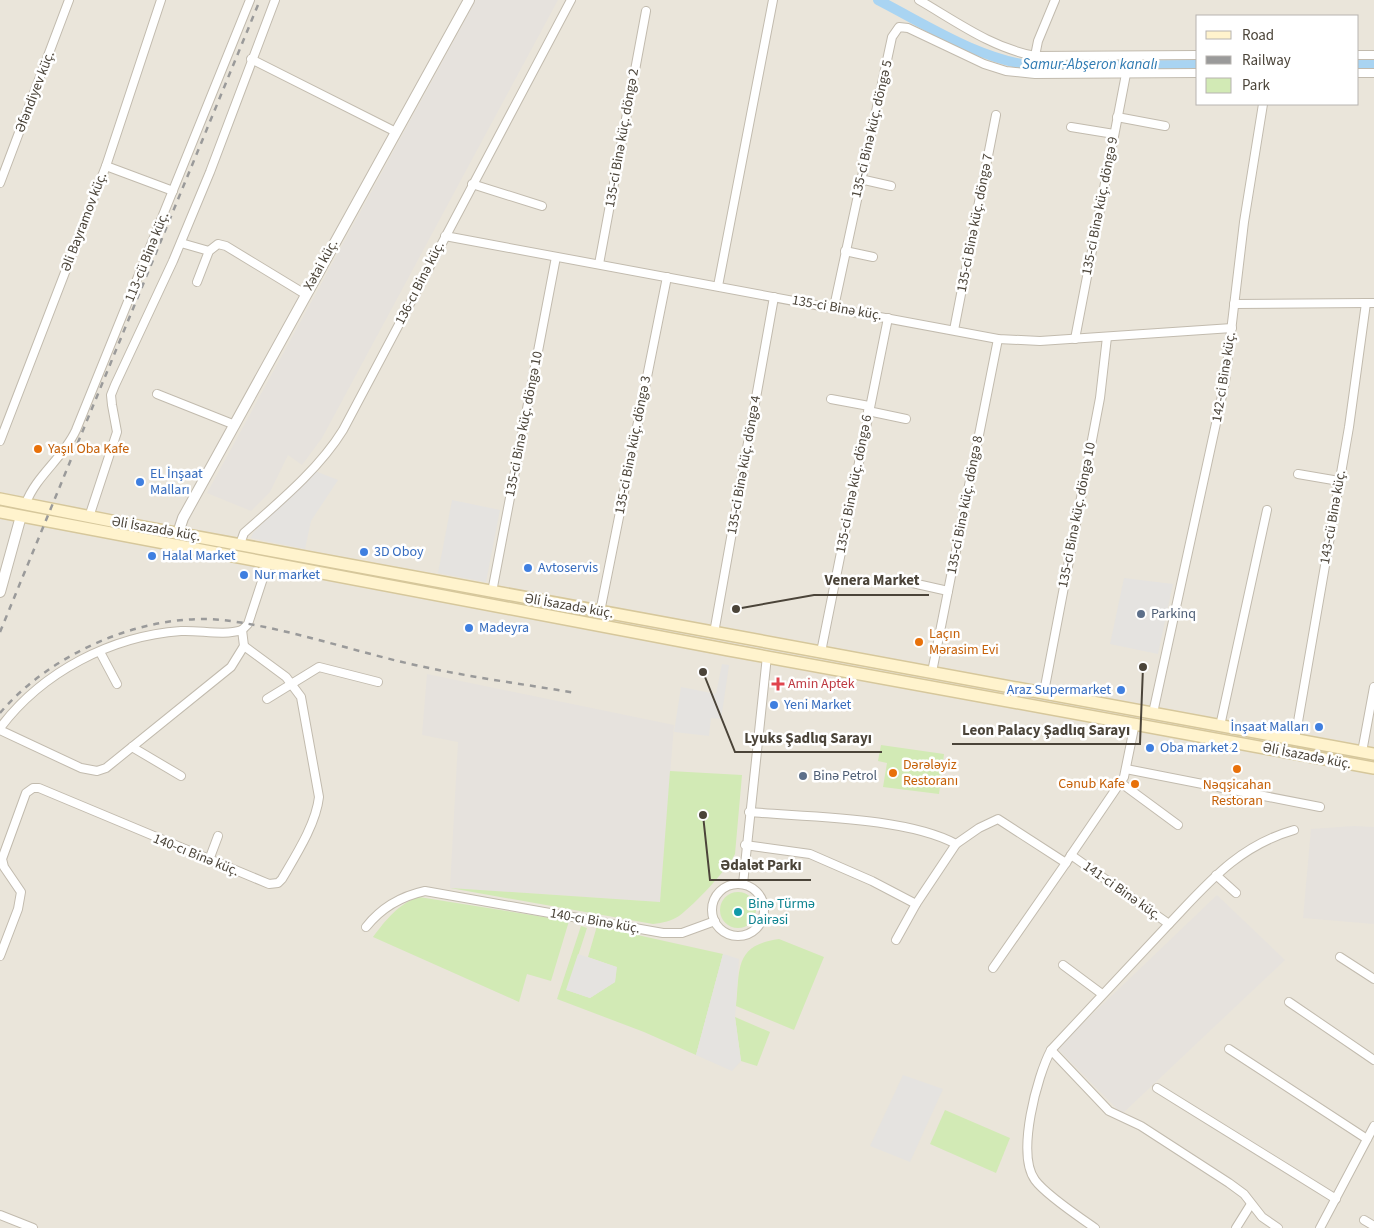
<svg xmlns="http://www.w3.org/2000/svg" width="1374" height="1228" font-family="'Source Sans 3',sans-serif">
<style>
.residential{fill:#eae5da;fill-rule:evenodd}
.industrial{fill:#e6e2dd}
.green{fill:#d2eab5}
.parking{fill:#e5e3e0}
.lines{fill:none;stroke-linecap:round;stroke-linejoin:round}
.canal{stroke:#a9d4f2;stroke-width:10}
.minor-casing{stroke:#c2bbae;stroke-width:10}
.tertiary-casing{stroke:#c2bbae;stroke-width:12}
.secondary-casing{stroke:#d6c79b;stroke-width:14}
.minor{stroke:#fff;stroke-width:8}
.tertiary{stroke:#fff;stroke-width:10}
.secondary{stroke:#fff3cd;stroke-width:11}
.rail{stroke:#9a9a9a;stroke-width:2.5;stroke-dasharray:6 6;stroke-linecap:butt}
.food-dot{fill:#e8710a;stroke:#fff;stroke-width:2}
.shop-dot{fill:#3f7fe0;stroke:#fff;stroke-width:2}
.service-dot{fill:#5c6f8a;stroke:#fff;stroke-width:2}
.health-dot{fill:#e0444e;stroke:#fff;stroke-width:2}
.culture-dot{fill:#0f9aa8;stroke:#fff;stroke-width:2}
.labels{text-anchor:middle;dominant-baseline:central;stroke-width:5;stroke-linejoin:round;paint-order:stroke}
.street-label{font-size:14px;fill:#4b4439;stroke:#fff}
.food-label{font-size:14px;fill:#c56008;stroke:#fff;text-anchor:start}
.shop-label{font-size:14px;fill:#366cbe;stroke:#fff;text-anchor:start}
.service-label{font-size:14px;fill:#4e5e75;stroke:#fff;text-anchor:start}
.health-label{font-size:14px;fill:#be3a42;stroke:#fff;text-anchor:start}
.culture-label{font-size:14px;fill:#0d838f;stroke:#fff;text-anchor:start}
.water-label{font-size:15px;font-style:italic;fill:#2e7ab2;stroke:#fff}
.leader{fill:none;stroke:#4b4439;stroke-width:2}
.callout-dot{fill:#4b4439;stroke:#fff;stroke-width:2}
.callout-label{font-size:15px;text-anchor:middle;font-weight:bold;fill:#4b4439;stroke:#fff;stroke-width:5;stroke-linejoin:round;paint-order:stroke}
</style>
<rect width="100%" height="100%" fill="#f6f3ec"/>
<!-- residential -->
<path class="residential" d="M0 0H1374V1228H0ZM1198 16H1358V104H1198Z"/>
<!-- industrial -->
<g class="industrial">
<path d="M476 0H558L322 438 302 465 288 455 270 492 251 511 207 493Z"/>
<path d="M427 674 674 725 660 902 450 888 458 742 422 735Z"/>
<path d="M1354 826 1374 827V924L1303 918 1311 829Z"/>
<path d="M1217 895 1285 960 1122 1114 1057 1048Z"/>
</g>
<!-- green -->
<g class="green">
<path d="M881 745 944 754 939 794 883 787 887 763 878 761Z"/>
<path d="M670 771 742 775 735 854C727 870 694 905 679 916 671 921 663 923 653 924L450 888 660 902Z"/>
<circle cx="738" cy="910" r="18"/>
<path d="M419 897 569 921 551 981 527 974 519 1002 373 937C385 921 399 903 419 897Z"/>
<path d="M581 926 587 928 567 990 590 998 615 982 616 967 588 957 597 926 723 954 696 1055 644 1032 557 999Z"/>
<path d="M779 939 824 957 794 1030 736 1006C740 969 734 945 779 939Z"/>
<path d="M735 1017 770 1032 757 1066 741 1061Z"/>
<path d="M945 1110 1010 1138 996 1173 930 1144Z"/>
</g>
<!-- parking -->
<g class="parking">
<path d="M315 471 338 480 311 521 305 549 251 538 253 533Z"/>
<path d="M452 500 500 510 486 582 438 573Z"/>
<path d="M1124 578 1173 584 1158 654 1110 644Z"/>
<path d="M722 664 729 665 721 719 711 718 709 736 674 732 681 687 716 694Z"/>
<path d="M578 954 617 967 615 982 590 998 566 990Z"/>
<path d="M723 954 739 959 735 1017 741 1061 732 1071 696 1055Z"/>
<path d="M903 1075 943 1089 910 1162 870 1146Z"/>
</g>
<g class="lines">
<!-- canal -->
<g class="canal">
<path d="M878 0C927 25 979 60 1035 66L1198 65"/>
<path d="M1358 64H1374"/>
</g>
<!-- minor casing -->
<g class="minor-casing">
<g id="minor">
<path d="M919 0C957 22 992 48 1035 56L1198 55"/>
<path d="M1358 55H1374"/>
<path d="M1035 56 1038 41 1055 0"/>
<path d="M251 59 396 132"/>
<path d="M1358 73H1374"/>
<path d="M1117 117 1165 126"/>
<path d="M1071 127 1114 134"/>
<path d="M106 166 173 191"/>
<path d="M860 179 891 186"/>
<path d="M0 183 69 0"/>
<path d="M472 184 542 206"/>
<path d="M445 236 998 339 1040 341 1232 328"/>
<path d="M181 243 209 251"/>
<path d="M845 251 873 257"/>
<path d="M599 264 646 11"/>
<path d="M197 282 209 251 218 244 226 246 305 294"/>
<path d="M718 286 773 0"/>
<path d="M1234 304 1366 303"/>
<path d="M834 307 892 37 899 27 908 28 984 64 1006 71 1035 74 1198 73"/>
<path d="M954 330 996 115"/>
<path d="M1075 339 1126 74"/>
<path d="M157 394 235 425"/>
<path d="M831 399 869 406"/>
<path d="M868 411 906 419"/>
<path d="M0 441 106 166 161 0"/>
<path d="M1298 474 1339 481"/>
<path d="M26 503C36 476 64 457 76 430L250 0"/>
<path d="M89 517 117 432 112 405 111 395 115 385 173 261 210 172 275 0"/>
<path d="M240 544 244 533C279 502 319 469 343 430L571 0"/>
<path d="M908 582 948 591"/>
<path d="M492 592 556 257"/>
<path d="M600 612 667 277"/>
<path d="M242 630 248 624 268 563"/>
<path d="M714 633 774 297"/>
<path d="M100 652 117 684"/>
<path d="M821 652 888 318"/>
<path d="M932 672 998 339"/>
<path d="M1044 692 1100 398 1107 337"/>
<path d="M267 699 319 667 378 682"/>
<path d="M1153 713 1225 382 1244 222 1263 104"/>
<path d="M1220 726 1267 510"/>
<path d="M0 728C42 672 111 636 181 631 201 630 223 636 242 630"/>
<path d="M0 730 81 768 97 771 106 768 231 667 244 646 242 630"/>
<path d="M1295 739 1349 427 1366 303H1374"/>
<path d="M132 747 181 776"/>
<path d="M1362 752 1374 687"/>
<path d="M1126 769 1320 807"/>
<path d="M1121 783 1178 825"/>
<path d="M749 812C807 817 906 817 956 844L979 828 998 819 1066 863 1071 855 1169 924 1051 1050C1037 1076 1016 1154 1035 1180 1045 1194 1079 1217 1095 1228"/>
<path d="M745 845 810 854 872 881 916 904"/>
<path d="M1071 855 1124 777 1135 723"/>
<path d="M209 860 218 836"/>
<path d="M1216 875 1236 893"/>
<path d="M743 884 767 656"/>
<circle cx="738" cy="910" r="26"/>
<path d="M1169 924C1208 883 1238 846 1294 830"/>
<path d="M366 927C381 908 402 896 425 891L663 933H682L715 921"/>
<path d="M896 940 916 904 956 844"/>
<path d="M0 956 18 909 21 892 4 867 2 859 26 793 33 788H39L269 884 278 883 282 879C296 855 316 824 319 797L301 697 286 677 244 646"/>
<path d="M1340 957 1374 979"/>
<path d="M1063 965 1102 994"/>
<path d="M993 968 1066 863"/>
<path d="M1289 1002 1374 1060"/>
<path d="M1229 1049 1367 1139"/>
<path d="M1051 1050 1109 1111 1141 1126 1229 1183 1244 1194 1262 1217 1278 1228"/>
<path d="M1157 1088 1336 1199"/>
<path d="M0 1215 33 1228"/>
<path d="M1364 1220 1374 1226"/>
<path d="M1236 1228 1251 1204"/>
<path d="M1320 1228 1374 1126"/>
</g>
</g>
<!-- tertiary casing -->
<g class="tertiary-casing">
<g id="tertiary">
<path d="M178 533 183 518 469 0"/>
<path d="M0 592 21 516"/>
</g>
</g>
<!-- secondary casing -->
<g class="secondary-casing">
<g id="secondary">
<path d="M0 499 122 523 1374 754"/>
<path d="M0 512 729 650 1374 768"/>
</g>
</g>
<!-- minor -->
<use href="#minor" class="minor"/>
<!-- tertiary -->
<use href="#tertiary" class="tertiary"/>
<!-- secondary -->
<use href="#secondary" class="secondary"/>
<!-- rail -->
<g class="rail">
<path d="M0 632 260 0"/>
<path d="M0 713C51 653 144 612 223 620 288 628 352 651 415 665 468 677 523 684 576 693"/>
</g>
</g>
<!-- markers -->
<g class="food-dot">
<circle cx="38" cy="449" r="5"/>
<circle cx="919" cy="642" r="5"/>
<circle cx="1237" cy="769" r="5"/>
<circle cx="893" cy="773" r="5"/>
<circle cx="1135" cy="784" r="5"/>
</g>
<g class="shop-dot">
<circle cx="140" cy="482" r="5"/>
<circle cx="364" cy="552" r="5"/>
<circle cx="152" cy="556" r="5"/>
<circle cx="528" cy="568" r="5"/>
<circle cx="244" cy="575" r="5"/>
<circle cx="469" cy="628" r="5"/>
<circle cx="1121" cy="690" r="5"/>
<circle cx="774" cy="705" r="5"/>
<circle cx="1319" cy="727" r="5"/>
<circle cx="1150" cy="748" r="5"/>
</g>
<g class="service-dot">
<circle cx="1141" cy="614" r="5"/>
<circle cx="803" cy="776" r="5"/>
</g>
<path class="health-dot" d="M775.5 676.5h5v5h5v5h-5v5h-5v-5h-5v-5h5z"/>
<circle class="culture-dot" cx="738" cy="912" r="5"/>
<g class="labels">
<!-- street labels -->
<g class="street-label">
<text transform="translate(35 92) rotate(-69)">Əfəndiyev küç.</text>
<text transform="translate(872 129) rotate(-77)">135-ci Binə küç. döngə 5</text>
<text transform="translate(622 138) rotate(-80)">135-ci Binə küç. döngə 2</text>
<text transform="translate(1100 206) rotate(-79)">135-ci Binə küç. döngə 9</text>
<text transform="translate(84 222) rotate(-69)">Əli Bayramov küç.</text>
<text transform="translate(975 223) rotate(-79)">135-ci Binə küç. döngə 7</text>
<text transform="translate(147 257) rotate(-68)">113-cü Binə küç.</text>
<text transform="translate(321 265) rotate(-61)">Xətai küç.</text>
<text transform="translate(420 283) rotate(-63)">136-cı Binə küç.</text>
<text transform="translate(837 308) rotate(10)">135-ci Binə küç.</text>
<text transform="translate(1224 377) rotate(-81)">142-ci Binə küç.</text>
<text transform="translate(524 424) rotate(-79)">135-ci Binə küç. döngə 10</text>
<text transform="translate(633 445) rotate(-79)">135-ci Binə küç. döngə 3</text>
<text transform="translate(744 465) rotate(-80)">135-ci Binə küç. döngə 4</text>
<text transform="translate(854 484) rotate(-79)">135-ci Binə küç. döngə 6</text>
<text transform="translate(965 505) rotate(-79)">135-ci Binə küç. döngə 8</text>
<text transform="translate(1077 515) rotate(-79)">135-ci Binə küç. döngə 10</text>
<text transform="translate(1333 517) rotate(-80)">143-cü Binə küç.</text>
<text transform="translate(156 529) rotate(10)">Əli İsazadə küç.</text>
<text transform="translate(569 606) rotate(10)">Əli İsazadə küç.</text>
<text transform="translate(1307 756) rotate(11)">Əli İsazadə küç.</text>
<text transform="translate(196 855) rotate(22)">140-cı Binə küç.</text>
<text transform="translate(1122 891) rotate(35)">141-ci Binə küç.</text>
<text transform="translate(595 921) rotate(10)">140-cı Binə küç.</text>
</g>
<!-- food labels -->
<g class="food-label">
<text x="48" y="449">Yaşıl Oba Kafe</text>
<text x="929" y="634">Laçın<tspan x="929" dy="16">Mərasim Evi</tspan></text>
<text x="903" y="765">Dərələyiz<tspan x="903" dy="16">Restoranı</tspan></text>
<text x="1125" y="784" text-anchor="end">Cənub Kafe</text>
<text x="1237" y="785" text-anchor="middle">Nəqşicahan<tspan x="1237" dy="16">Restoran</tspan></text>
</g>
<!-- shop labels -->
<g class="shop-label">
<text x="150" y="474">EL İnşaat<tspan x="150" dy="16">Malları</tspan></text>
<text x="374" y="552">3D Oboy</text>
<text x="162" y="556">Halal Market</text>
<text x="538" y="568">Avtoservis</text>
<text x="254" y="575">Nur market</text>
<text x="479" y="628">Madeyra</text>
<text x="1111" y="690" text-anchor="end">Araz Supermarket</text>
<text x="784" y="705">Yeni Market</text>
<text x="1309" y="727" text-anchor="end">İnşaat Malları</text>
<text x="1160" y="748">Oba market 2</text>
</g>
<!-- service labels -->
<g class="service-label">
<text x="1151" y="614">Parkinq</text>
<text x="813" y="776">Binə Petrol</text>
</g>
<!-- health labels -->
<g class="health-label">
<text x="788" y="684">Amin Aptek</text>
</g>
<!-- culture labels -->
<g class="culture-label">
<text x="748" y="904">Binə Türmə<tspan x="748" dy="16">Dairəsi</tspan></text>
</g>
<!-- water labels -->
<g class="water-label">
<text x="1090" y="64">Samur-Abşeron kanalı</text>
</g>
</g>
<!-- callouts -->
<path class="leader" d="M736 609L814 595H929M1143 667L1140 744H952M703 672L735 752H882M703 815L710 880H811"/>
<g class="callout-dot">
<circle cx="736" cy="609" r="5"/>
<circle cx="1143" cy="667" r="5"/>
<circle cx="703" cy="672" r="5"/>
<circle cx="703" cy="815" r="5"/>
</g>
<g class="callout-label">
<text x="872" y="585">Venera Market</text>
<text x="1046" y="735">Leon Palaсу Şadlıq Sarayı</text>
<text x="808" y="743">Lyuks Şadlıq Sarayı</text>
<text x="761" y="870">Ədalət Parkı</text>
</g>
<!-- legend -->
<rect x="1196" y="15" width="162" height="90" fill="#ffffff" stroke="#b7b4b0"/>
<rect x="1206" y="31" width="25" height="8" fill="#fff3cd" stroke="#b7b4b0"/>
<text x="1242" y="40" font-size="15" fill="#4b4439">Road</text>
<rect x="1206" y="56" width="25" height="8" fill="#9a9a9a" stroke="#b7b4b0"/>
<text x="1242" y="65" font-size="15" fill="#4b4439">Railway</text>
<rect x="1206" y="78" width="25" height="15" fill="#d2eab5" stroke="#b7b4b0"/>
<text x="1242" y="90" font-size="15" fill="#4b4439">Park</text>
</svg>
